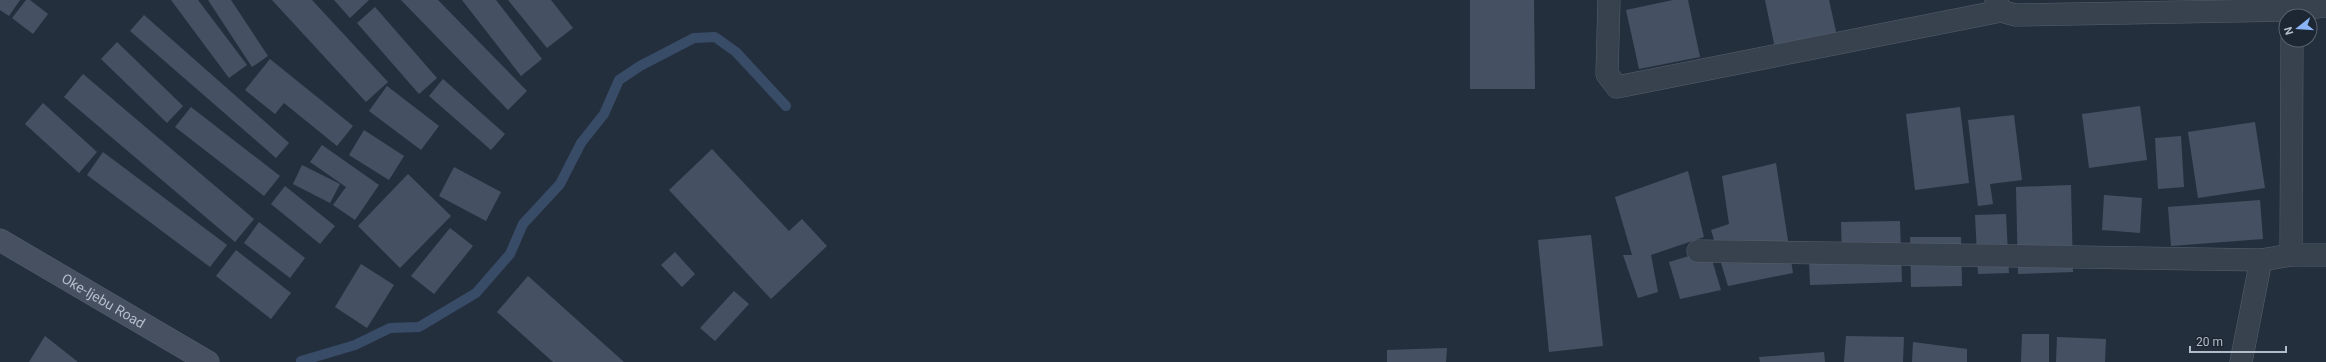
<svg xmlns="http://www.w3.org/2000/svg" width="2326" height="362" font-family="Roboto,sans-serif">
<style>
.lines{fill:none;stroke-linecap:round;stroke-linejoin:round}
.stream{stroke:#394c67;stroke-width:10}
.building{fill:#455162}
.street-casing{stroke:#565f6c;stroke-width:23}
.secondary-casing{stroke:#565f6c;stroke-width:23}
.street{stroke:#38414e;stroke-width:22}
.secondary{stroke:#465061;stroke-width:22}
.labels{text-anchor:middle;dominant-baseline:central;stroke-width:3.5;stroke-linejoin:round;paint-order:stroke}
.street-label{font-size:14px;fill:#b4bcc9;stroke:#1d2633}
</style>
<rect width="100%" height="100%" fill="#242f3e"/>
<g class="lines">
<!-- stream -->
<path class="stream" d="M301 361 355 345 390 328 419 327 476 293 510 254 523 224 560 184 581 143 604 114 619 80 640 66 694 38 715 37 736 52 786 106"/>
</g>
<!-- building -->
<g class="building">
<path d="M0 0H20L9 16 0 10Z"/>
<path d="M26 0H30L48 14 33 34 12 18Z"/>
<path d="M171 0H198L247 65 229 78Z"/>
<path d="M208 0H231L268 56 252 67Z"/>
<path d="M272 0H312L388 82 366 102Z"/>
<path d="M334 0H369L350 18Z"/>
<path d="M401 0H438L527 91 508 110Z"/>
<path d="M462 0H496L542 59 521 76Z"/>
<path d="M508 0H551L573 28 547 48Z"/>
<path d="M1470 0H1534L1535 89H1470Z"/>
<path d="M1673 0H1688L1700 57 1639 69 1626 10Z"/>
<path d="M1765 0H1829L1837 36 1775 48Z"/>
<path d="M375 7 437 78 419 94 357 23Z"/>
<path d="M144 15 289 143 276 158 130 31Z"/>
<path d="M117 42 183 106 167 123 101 59Z"/>
<path d="M270 59 353 126 337 146 284 103 275 114 245 90Z"/>
<path d="M83 74 254 219 235 242 64 97Z"/>
<path d="M443 79 505 134 491 150 429 96Z"/>
<path d="M387 86 439 126 421 150 369 111Z"/>
<path d="M43 103 97 152 79 173 25 124Z"/>
<path d="M2140 106 2147 160 2089 168 2082 114Z"/>
<path d="M191 107 280 176 264 196 175 127Z"/>
<path d="M1960 107 1969 183 1915 190 1906 114Z"/>
<path d="M2014 115 2022 180 1990 184 1993 204 1978 206 1968 120Z"/>
<path d="M2255 122 2265 188 2198 198 2188 132Z"/>
<path d="M364 130 404 156 389 180 349 155Z"/>
<path d="M2181 136 2184 187 2158 189 2155 138Z"/>
<path d="M322 145 379 185 355 220 333 205 346 187 310 162Z"/>
<path d="M712 149 789 231 802 219 827 246 771 299 669 190Z"/>
<path d="M103 152 227 245 210 267 87 175Z"/>
<path d="M1776 163 1793 273 1728 286 1711 230 1729 224 1722 176Z"/>
<path d="M302 165 340 184 330 203 293 184Z"/>
<path d="M454 167 501 192 486 221 439 196Z"/>
<path d="M1688 171 1704 237 1651 255 1658 292 1638 298 1623 255H1632L1615 197Z"/>
<path d="M408 174 451 216 400 268 358 226Z"/>
<path d="M2071 185 2073 272 2018 274 2016 187Z"/>
<path d="M285 186 335 226 320 244 271 204Z"/>
<path d="M2104 195 2142 198 2140 233 2102 230Z"/>
<path d="M2260 200 2263 239 2171 246 2168 207Z"/>
<path d="M2006 214 2009 273 1978 274 1975 215Z"/>
<path d="M1900 221 1902 282 1810 285 1809 259 1842 258 1841 222Z"/>
<path d="M259 222 305 258 290 278 244 243Z"/>
<path d="M450 228 473 246 434 294 411 276Z"/>
<path d="M1591 235 1603 346 1549 352 1538 240Z"/>
<path d="M1910 237H1961L1962 286 1911 287Z"/>
<path d="M236 250 291 293 271 319 216 276Z"/>
<path d="M1709 250 1721 290 1680 299 1669 262Z"/>
<path d="M675 252 695 274 682 287 661 265Z"/>
<path d="M361 264 394 285 367 328 335 307Z"/>
<path d="M528 276 624 362H553L497 312Z"/>
<path d="M734 291 749 304 715 341 700 328Z"/>
<path d="M2022 334H2049V362H2021Z"/>
<path d="M45 336 78 362H29Z"/>
<path d="M1846 336 1904 337 1903 362H1844Z"/>
<path d="M2057 337 2106 339 2105 362H2056Z"/>
<path d="M1913 342 1967 349V362H1912Z"/>
<path d="M1447 348 1446 362H1387V350Z"/>
<path d="M1824 352 1825 362H1760L1759 357Z"/>
</g>
<g class="lines">
<!-- street casing -->
<g class="street-casing">
<g id="street">
<path d="M1609 0 1607 74 1617 87 2001 11"/>
<path d="M1996 0 2001 11 2015 15 2292 10 2326 6"/>
<path d="M1698 251 2261 260 2291 255H2326"/>
<path d="M2291 255 2292 40"/>
<path d="M2241 362 2261 260"/>
</g>
</g>
<!-- secondary casing -->
<g class="secondary-casing">
<g id="secondary">
<path id="s1" d="M0 240 208 362"/>
</g>
</g>
<!-- street -->
<use href="#street" class="street"/>
<!-- secondary -->
<use href="#secondary" class="secondary"/>
</g>
<g class="labels">
<!-- street labels -->
<g class="street-label">
<text stroke="none"><textPath href="#s1" startOffset="120">Oke-Ijebu Road</textPath></text>
</g>
</g>
<!-- north arrow -->
<g transform="translate(2298 28) rotate(253)"><circle r="19" fill="#1d2633" stroke="#59626f"/>
<path d="M0-3L7 15L0 10L-7 15Z" fill="#8ab4f8"/>
<text y="-6" font-size="11" font-weight="bold" text-anchor="middle" fill="#b4bcc9">N</text>
</g>
<!-- scale -->
<path d="M2190 346v6h96v-6" fill="none" stroke="#b4bcc9" stroke-width="2"/>
<text x="2196" y="346" font-size="12" fill="#b4bcc9" stroke="#1d2633" stroke-width="3" paint-order="stroke">20 m</text>
</svg>
